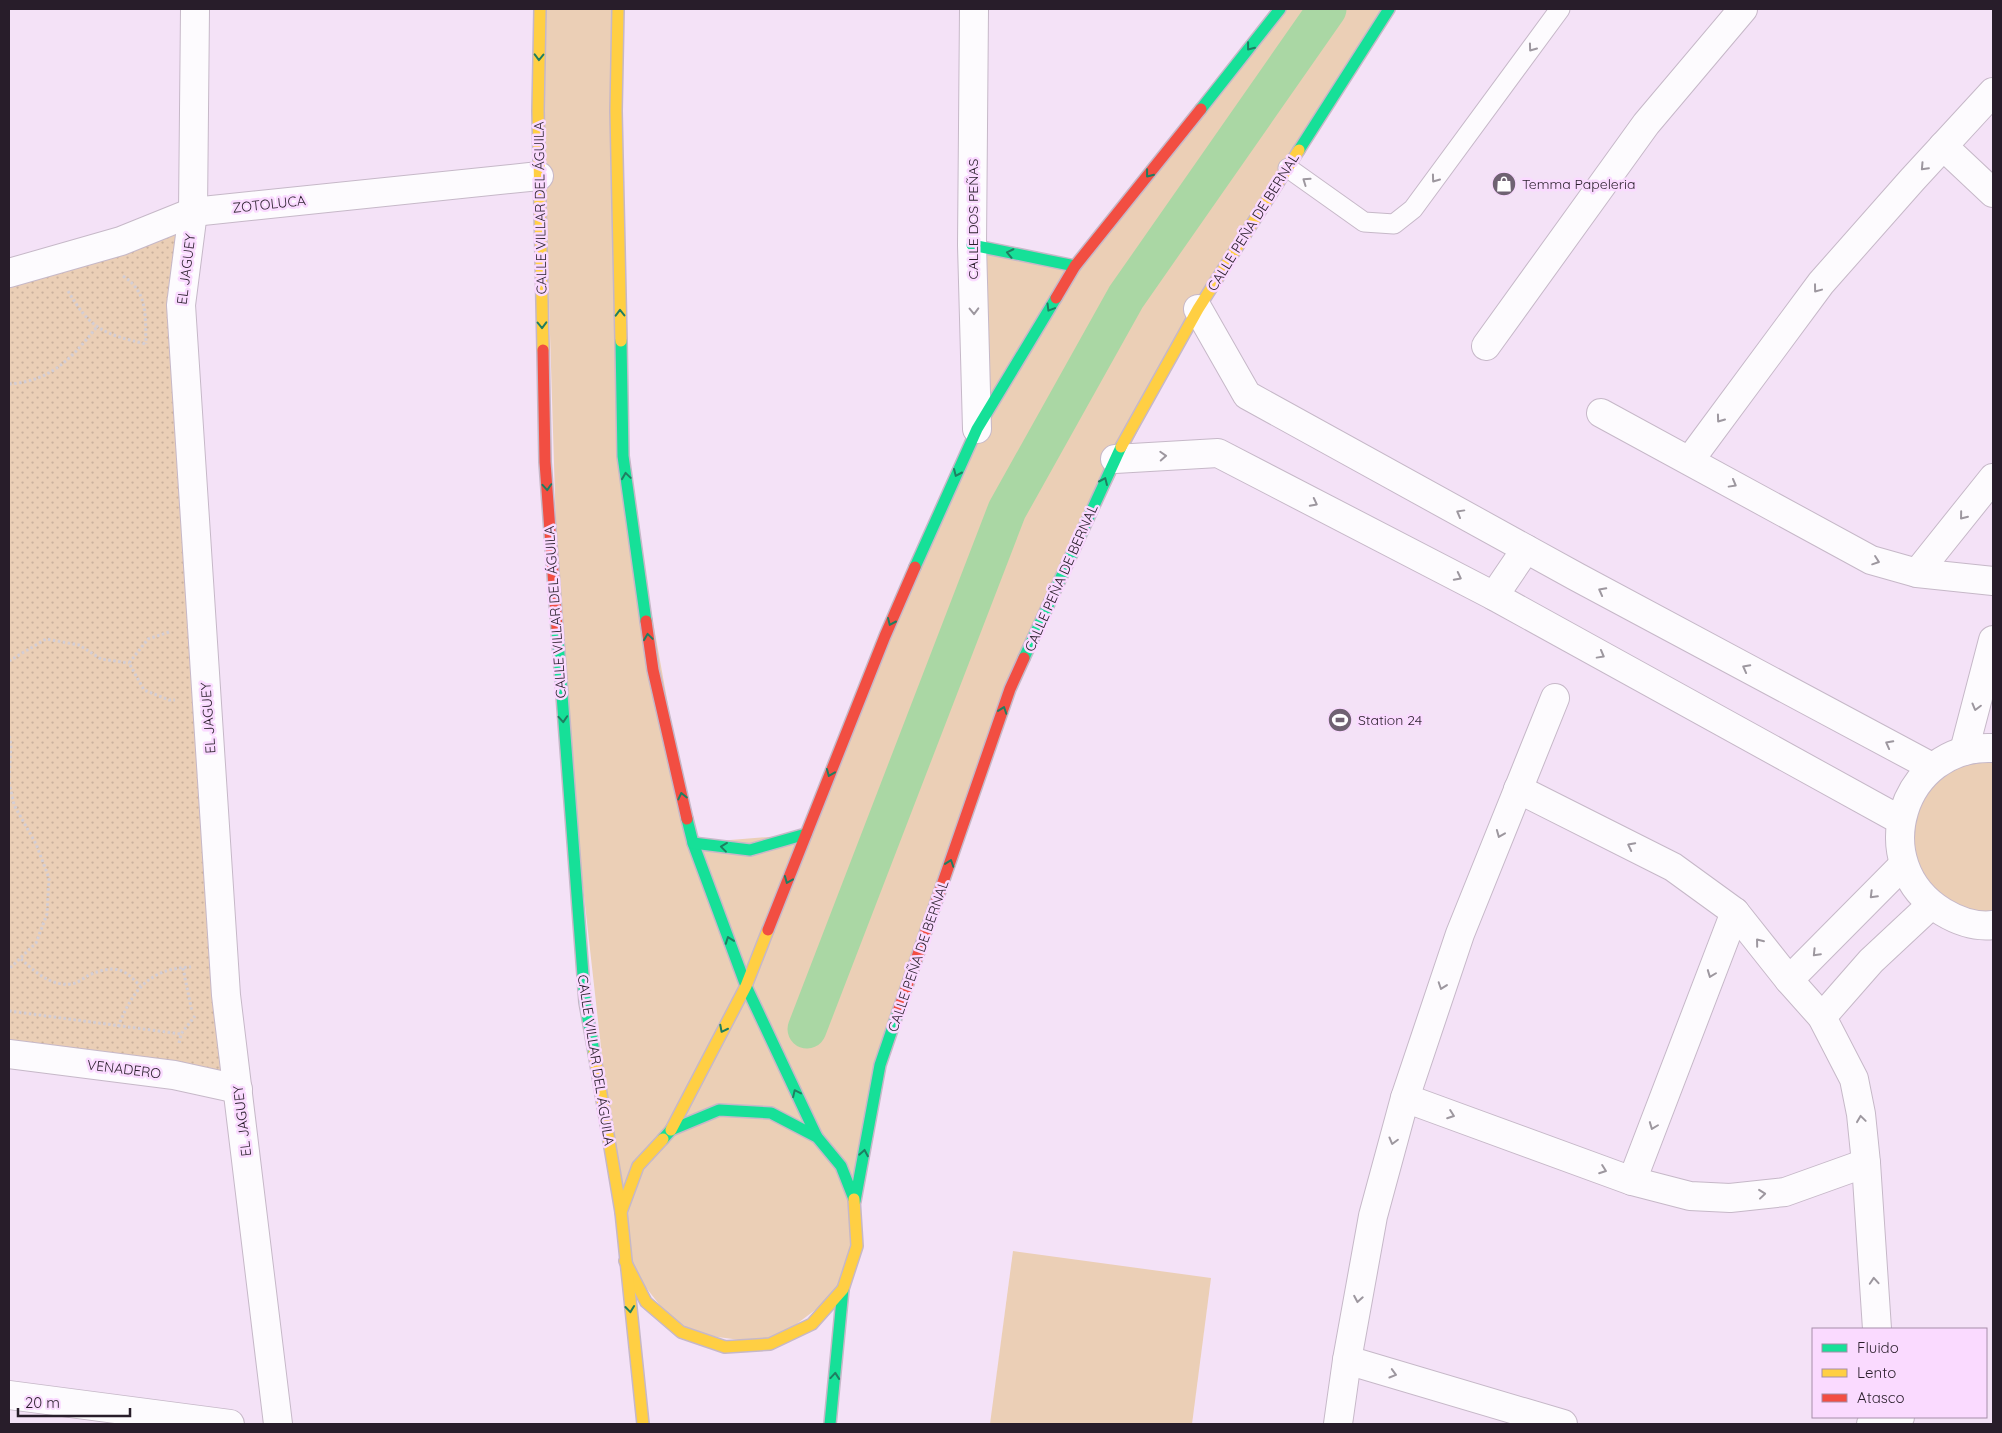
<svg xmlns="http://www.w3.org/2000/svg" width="2002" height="1433" font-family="Quicksand,sans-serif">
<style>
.grass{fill:#ebcfb6}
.park{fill:url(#park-dots)}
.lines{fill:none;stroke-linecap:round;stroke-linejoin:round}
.canal{stroke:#aad7a4;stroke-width:39}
.lane-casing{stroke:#c6b8c8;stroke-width:21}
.street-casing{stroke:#c6b8c8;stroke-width:30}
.fast-casing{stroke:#c6b8c8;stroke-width:14}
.slow-casing{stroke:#c6b8c8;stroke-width:14}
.jam-casing{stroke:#c6b8c8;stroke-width:14}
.path{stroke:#d4ced5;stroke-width:3;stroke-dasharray:2.5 2.5;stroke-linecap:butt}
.lane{stroke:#fdfbfe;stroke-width:19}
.street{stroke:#fdfbfe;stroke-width:28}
.fast{stroke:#16e098;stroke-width:11}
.slow{stroke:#ffcf43;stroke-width:11}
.jam{stroke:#f24e42;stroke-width:11}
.oneway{stroke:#1f7e61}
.oneway2{stroke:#9d979f}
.labels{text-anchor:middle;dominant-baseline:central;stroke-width:5;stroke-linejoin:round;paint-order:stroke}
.poi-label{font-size:14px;fill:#281d2a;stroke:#fadaff;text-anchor:start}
.street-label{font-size:14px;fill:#281d2a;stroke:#fadaff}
</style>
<defs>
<pattern id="park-dots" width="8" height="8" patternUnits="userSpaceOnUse" patternTransform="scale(1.25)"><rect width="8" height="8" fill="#ebcfb6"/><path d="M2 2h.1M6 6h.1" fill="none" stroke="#cab19d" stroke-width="1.8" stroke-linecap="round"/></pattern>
</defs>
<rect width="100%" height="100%" fill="#f4e2f7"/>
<!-- grass -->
<g class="grass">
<path d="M540 9H618L623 456 693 843 806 834 977 429 972 245 1075 266 1280 9H1389L1198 309 1010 689 880 1065 843 1289 770 1344 681 1332 625 1261 561 691Z"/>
<path d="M1993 748V925L1910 880 1912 791Z"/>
<path d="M1013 1251 1211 1278 1192 1424H990Z"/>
</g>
<!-- park -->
<path class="park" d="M193 212 181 305 238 1089 9 1054V273Z"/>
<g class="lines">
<!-- canal -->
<path class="canal" d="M807 1029 1007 510 1126 297 1327 9"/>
<!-- lane casing -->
<g class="lane-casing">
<path id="lane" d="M1288 168 1364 222 1394 224 1413 209 1560 9"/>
</g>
<!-- street casing -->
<g class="street-casing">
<g id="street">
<path d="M195 9 193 212 181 305 226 995 278 1424"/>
<path d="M974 9 972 245 977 429"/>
<path d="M1943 146 1993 193"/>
<path d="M9 273 121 241 193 212 539 176"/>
<path d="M1198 309 1247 395 1577 577 1932 767"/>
<path d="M1486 346 1646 124 1743 9"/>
<path d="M1601 413 1871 560 1917 573 1993 581"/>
<path d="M1115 459 1218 453 1494 596 1900 820"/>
<path d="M1690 460 1821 283 1912 180 1993 92"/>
<path d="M1917 573 1993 478"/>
<path d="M1494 596 1526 549"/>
<path d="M1993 748C1902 744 1864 864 1943 912 1958 921 1976 927 1993 925"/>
<path d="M1964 751 1993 640"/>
<path d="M1518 789 1673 867 1735 912 1789 980 1822 1017 1854 1079 1861 1114 1866 1163 1877 1329"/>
<path d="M1789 980 1903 865"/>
<path d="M1822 1017 1871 961 1931 905"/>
<path d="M9 1054 174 1075 238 1089"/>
<path d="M1405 1098 1632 1181 1690 1196 1730 1198 1785 1192 1866 1163"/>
<path d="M1632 1181 1735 912"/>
<path d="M1347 1360 1563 1424"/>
<path d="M9 1395 230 1424"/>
<path d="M1338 1424 1347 1360 1373 1216 1405 1098 1460 934 1555 698"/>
<path d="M1871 1424 1900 1417"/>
</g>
</g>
<!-- fast casing -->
<g class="fast-casing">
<g id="fast">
<path d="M1201 109 1280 9"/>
<path d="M1299 150 1389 9"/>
<path d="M972 245 1075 266"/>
<path d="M621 341 623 456 646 621"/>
<path d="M915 567 977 429 1056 298"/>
<path d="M557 628 585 1002 594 1052"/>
<path d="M1024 658 1121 447"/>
<path d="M687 819 693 843 746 986 817 1137"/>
<path d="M693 843 750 850 806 834"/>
<path d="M663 1139 671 1130 719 1110 771 1113 817 1137 841 1166 854 1199"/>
<path d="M855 1201 880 1065 898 1012"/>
<path d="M830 1424 843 1289"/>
</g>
</g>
<!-- slow casing -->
<g class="slow-casing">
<g id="slow">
<path d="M540 9 538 111 543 350"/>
<path d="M618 9 616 111 621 341"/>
<path d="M1121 447 1198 309 1299 150"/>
<path d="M594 1052 621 1212"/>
<path d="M671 1130 746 986 768 930"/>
<path d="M625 1261 646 1302 681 1332 725 1347 770 1344 812 1324 843 1289 857 1246 854 1199"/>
<path d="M643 1424 621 1212 638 1166 663 1139"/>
</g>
</g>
<!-- jam casing -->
<g class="jam-casing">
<g id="jam">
<path d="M1056 298 1075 266 1201 109"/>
<path d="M543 350 545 462 557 628"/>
<path d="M646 621 653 670 687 819"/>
<path d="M768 930 885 636 915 567"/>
<path d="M898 1012 1010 689 1024 658"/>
</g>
</g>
<!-- path -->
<g class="path">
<path d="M123 276C149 293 145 317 146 344"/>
<path d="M68 291C91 330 104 334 146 344"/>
<path d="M9 384C51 381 71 359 96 328"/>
<path d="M169 632 148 639 129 663 144 690 169 700H175"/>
<path d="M9 661 46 639 79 645 101 659 129 663"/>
<path d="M9 736 11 745 9 778"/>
<path d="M9 782 14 805 36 844 49 878 47 914 36 943 9 969"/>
<path d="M21 959C34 971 51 987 72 984 77 983 84 978 89 975 114 965 123 967 140 986"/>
<path d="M183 968 192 1012"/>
<path d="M9 1011 181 1034"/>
<path d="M118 1027C133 990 148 969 191 967"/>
<path d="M179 1043 181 1034 195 1016"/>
</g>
<!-- lane -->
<use href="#lane" class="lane"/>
<!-- street -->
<use href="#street" class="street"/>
<!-- fast -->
<use href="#fast" class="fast"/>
<!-- slow -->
<use href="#slow" class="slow"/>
<!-- jam -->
<use href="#jam" class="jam"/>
</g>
<!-- one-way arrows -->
<defs><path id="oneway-chevron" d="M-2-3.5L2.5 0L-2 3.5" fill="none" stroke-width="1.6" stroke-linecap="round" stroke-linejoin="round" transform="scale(1.25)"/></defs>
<g class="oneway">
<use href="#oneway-chevron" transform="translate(1250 47) rotate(128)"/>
<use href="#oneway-chevron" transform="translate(539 57) rotate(91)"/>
<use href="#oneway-chevron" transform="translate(1149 174) rotate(128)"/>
<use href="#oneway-chevron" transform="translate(1010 253) rotate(-168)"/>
<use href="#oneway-chevron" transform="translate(1050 308) rotate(121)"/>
<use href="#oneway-chevron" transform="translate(620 313) rotate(-91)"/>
<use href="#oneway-chevron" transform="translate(542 325) rotate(89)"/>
<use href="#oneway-chevron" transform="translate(957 473) rotate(114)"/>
<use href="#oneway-chevron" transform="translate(626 476) rotate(-98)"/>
<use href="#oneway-chevron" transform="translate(1104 481) rotate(-66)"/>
<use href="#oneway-chevron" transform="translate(547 487) rotate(86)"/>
<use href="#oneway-chevron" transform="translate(891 622) rotate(114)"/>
<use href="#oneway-chevron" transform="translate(648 637) rotate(-98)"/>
<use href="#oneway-chevron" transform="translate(1003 710) rotate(-71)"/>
<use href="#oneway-chevron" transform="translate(563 719) rotate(86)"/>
<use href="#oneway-chevron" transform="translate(830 773) rotate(112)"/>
<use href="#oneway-chevron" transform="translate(682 796) rotate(-103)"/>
<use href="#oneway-chevron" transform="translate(724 847) rotate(-173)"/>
<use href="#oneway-chevron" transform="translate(950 863) rotate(-71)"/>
<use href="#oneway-chevron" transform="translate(788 880) rotate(112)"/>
<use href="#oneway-chevron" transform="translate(729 940) rotate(-110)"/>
<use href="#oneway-chevron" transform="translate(723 1029) rotate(117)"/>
<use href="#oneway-chevron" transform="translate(796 1093) rotate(-115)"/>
<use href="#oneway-chevron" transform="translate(864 1153) rotate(-80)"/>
<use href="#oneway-chevron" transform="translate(630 1309) rotate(84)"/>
<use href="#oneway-chevron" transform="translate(835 1376) rotate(-85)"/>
</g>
<g class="oneway2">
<use href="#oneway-chevron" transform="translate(1532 48) rotate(126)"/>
<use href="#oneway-chevron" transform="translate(1924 167) rotate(133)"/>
<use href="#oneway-chevron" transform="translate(1435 179) rotate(126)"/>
<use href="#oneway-chevron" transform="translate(1306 181) rotate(-145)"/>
<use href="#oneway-chevron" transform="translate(1817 289) rotate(127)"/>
<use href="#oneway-chevron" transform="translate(974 311) rotate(89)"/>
<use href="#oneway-chevron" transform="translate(1720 419) rotate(126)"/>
<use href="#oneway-chevron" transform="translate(1163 456) rotate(-3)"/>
<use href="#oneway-chevron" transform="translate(1733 484) rotate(29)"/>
<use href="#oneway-chevron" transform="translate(1314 503) rotate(27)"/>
<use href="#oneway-chevron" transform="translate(1460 513) rotate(-151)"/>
<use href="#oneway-chevron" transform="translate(1963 516) rotate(129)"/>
<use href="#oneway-chevron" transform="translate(1876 561) rotate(19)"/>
<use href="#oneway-chevron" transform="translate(1458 577) rotate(27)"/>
<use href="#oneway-chevron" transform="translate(1602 591) rotate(-152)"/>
<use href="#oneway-chevron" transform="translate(1601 655) rotate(29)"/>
<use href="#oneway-chevron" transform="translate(1746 668) rotate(-152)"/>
<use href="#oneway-chevron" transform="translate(1976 707) rotate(105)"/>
<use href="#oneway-chevron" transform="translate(1889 744) rotate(-152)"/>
<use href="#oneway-chevron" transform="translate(1500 834) rotate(112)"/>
<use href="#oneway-chevron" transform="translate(1631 846) rotate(-153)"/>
<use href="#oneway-chevron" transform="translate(1873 895) rotate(135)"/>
<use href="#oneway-chevron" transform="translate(1759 942) rotate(-129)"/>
<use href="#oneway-chevron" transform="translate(1816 953) rotate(134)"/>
<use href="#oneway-chevron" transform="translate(1711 974) rotate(111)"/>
<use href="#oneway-chevron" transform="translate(1442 986) rotate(109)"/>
<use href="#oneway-chevron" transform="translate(1451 1115) rotate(20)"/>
<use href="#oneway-chevron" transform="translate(1861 1119) rotate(-98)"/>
<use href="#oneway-chevron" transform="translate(1653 1126) rotate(111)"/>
<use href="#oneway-chevron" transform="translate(1393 1141) rotate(105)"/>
<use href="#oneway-chevron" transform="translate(1603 1170) rotate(20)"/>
<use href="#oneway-chevron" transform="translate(1762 1194) rotate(-6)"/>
<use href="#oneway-chevron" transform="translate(1874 1281) rotate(-94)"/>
<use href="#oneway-chevron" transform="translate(1358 1299) rotate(100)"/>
<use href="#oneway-chevron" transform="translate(1393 1374) rotate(16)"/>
</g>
<!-- icons -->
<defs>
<g id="shop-disc" transform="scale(1.25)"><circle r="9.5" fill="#6f6272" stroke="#fadaff"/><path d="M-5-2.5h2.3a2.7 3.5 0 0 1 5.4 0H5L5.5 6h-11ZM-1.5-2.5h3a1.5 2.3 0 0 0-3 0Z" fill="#fff"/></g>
<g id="stadium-disc" transform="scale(1.25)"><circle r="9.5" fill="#6f6272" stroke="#fadaff"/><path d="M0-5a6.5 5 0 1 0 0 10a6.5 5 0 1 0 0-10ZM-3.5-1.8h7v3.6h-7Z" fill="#fff"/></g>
</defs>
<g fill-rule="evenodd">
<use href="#shop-disc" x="1504" y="184"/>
<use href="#stadium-disc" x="1340" y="720"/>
</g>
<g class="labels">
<!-- poi labels -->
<g class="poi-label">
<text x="1522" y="184">Temma Papeleria</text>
<text x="1358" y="720">Station 24</text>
</g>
<!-- street labels -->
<g class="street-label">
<text transform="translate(269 204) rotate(-6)">ZOTOLUCA</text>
<text transform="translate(540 208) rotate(-91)">CALLE VILLAR DEL ÁGUILA</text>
<text transform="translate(973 219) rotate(-90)">CALLE DOS PEÑAS</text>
<text transform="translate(1253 222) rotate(-58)">CALLE PEÑA DE BERNAL</text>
<text transform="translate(186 269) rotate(-83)">EL JAGUEY</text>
<text transform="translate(1061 578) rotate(-66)">CALLE PEÑA DE BERNAL</text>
<text transform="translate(555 612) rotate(-94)">CALLE VILLAR DEL ÁGUILA</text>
<text transform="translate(208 718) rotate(-94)">EL JAGUEY</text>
<text transform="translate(918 956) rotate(-71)">CALLE PEÑA DE BERNAL</text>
<text transform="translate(596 1060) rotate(81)">CALLE VILLAR DEL ÁGUILA</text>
<text transform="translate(124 1069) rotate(7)">VENADERO</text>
<text transform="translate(242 1121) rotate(-97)">EL JAGUEY</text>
</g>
</g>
<!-- border -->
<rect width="2002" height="1433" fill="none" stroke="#281d2a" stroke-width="20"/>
<!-- legend -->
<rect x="1812" y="1328" width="175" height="90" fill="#fadaff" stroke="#a68eaa"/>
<rect x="1822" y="1344" width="25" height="8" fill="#16e098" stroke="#a68eaa"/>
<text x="1857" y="1353" font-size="15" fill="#281d2a">Fluido</text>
<rect x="1822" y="1369" width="25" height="8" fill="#ffcf43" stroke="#a68eaa"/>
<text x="1857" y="1378" font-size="15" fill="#281d2a">Lento</text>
<rect x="1822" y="1394" width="25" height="8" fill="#f24e42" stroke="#a68eaa"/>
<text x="1857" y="1403" font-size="15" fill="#281d2a">Atasco</text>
<!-- scale -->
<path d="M18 1408v8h112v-8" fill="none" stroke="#281d2a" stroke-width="2.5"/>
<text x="25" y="1408" font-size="15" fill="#281d2a" stroke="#fadaff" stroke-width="4" paint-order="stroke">20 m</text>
</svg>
